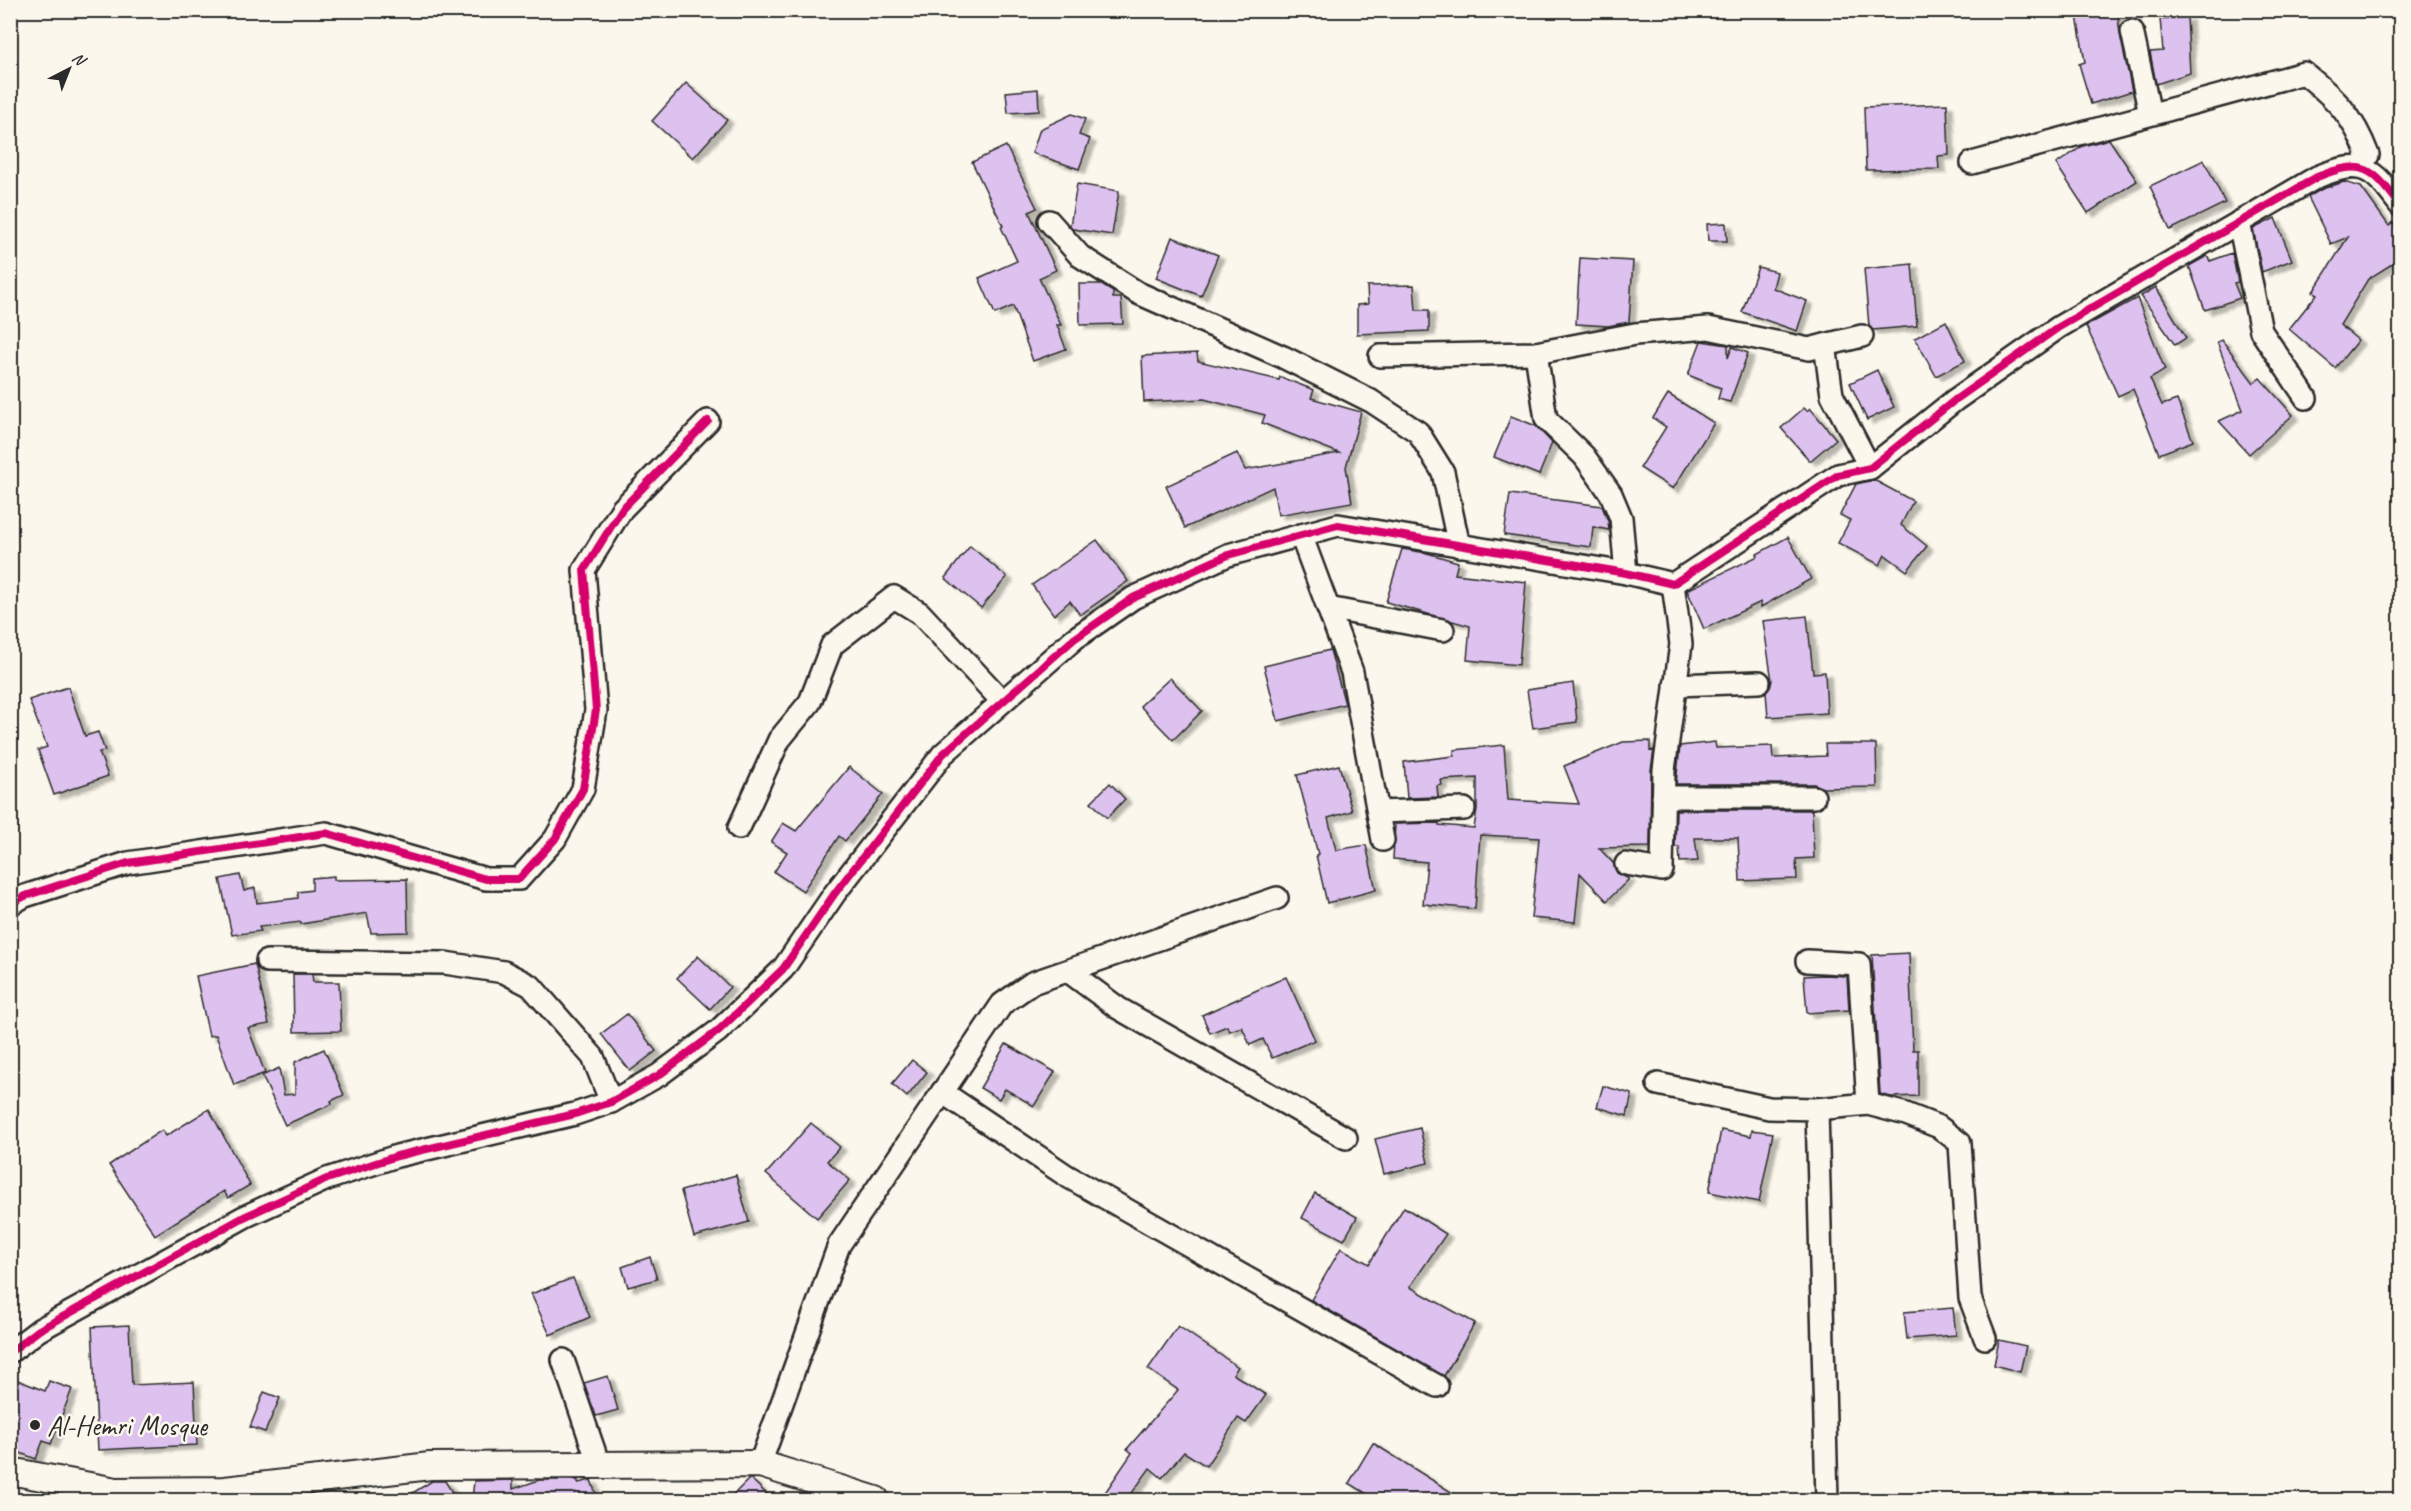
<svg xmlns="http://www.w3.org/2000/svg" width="2411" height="1511" font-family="Caveat,sans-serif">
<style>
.building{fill:#ddc1ef;stroke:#2b2b2b;stroke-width:1.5;filter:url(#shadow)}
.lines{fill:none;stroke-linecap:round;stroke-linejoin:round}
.minor-casing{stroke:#2b2b2b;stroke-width:26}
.tertiary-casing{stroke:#2b2b2b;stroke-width:30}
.minor{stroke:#fbf7ec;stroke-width:21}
.tertiary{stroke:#fbf7ec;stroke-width:26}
.cycleway-casing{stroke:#fbf7ec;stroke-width:11}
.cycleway{stroke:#d6006c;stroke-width:8}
.poi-dot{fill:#2b2b2b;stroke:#fbf7ec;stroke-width:2}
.labels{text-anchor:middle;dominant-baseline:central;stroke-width:5;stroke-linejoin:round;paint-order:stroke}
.poi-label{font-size:28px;fill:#2b2b2b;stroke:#fbf7ec;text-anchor:start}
</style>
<defs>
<filter id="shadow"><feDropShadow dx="6" dy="4" stdDeviation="1.5" flood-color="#0004"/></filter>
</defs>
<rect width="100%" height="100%" fill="#fbf7ec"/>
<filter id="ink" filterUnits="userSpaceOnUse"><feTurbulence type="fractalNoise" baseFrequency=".0167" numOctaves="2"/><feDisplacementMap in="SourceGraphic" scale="12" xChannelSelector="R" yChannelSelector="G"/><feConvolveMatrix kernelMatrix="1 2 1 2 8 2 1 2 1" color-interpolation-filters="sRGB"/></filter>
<g filter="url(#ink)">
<!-- building -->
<g class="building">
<path d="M2076 10H2117L2120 34 2132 91 2091 104 2079 64 2085 62Z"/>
<path d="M2187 17 2190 73 2156 84 2150 52 2163 51 2160 19Z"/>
<path d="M686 83 727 120 693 158 652 121Z"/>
<path d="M1038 89 1039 111 1008 113 1006 92Z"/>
<path d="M1947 104 1949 155 1938 156 1939 169 1866 170 1864 107Z"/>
<path d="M1072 114 1085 119 1079 135 1090 139 1079 169 1032 153 1040 129Z"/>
<path d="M2109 139 2137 181 2088 213 2056 164 2083 146Z"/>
<path d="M1006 146 1037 208 1029 212 1056 270 1039 278 1061 325H1057L1066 349 1033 361 1013 306 995 314 979 278 1017 261 1001 227 1003 226 972 162Z"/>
<path d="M2204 160 2225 203 2170 230 2150 186Z"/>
<path d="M2344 182 2361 187 2389 226 2393 223 2400 236V259L2368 279 2340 325 2358 340 2335 368 2289 329 2317 294 2313 292 2348 237 2331 244 2308 197 2322 189Z"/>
<path d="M1077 184 1119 191 1112 235 1073 229 1070 226Z"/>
<path d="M2275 218 2292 260 2262 272 2253 229Z"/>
<path d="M1726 223 1727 241H1708L1707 224Z"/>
<path d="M1172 237 1218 255 1201 296 1156 278Z"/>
<path d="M2232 253 2238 282 2234 283 2240 298 2205 310 2189 266 2207 256 2210 261Z"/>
<path d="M1580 258 1633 261 1629 322 1608 326 1576 324Z"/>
<path d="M1912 264 1917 326 1873 330 1869 326 1864 269Z"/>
<path d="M1758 267 1777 272 1773 288 1807 301 1797 331 1742 312Z"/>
<path d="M1079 284H1100L1113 292V298H1121L1123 324 1080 325Z"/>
<path d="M1414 285 1416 310H1429V331L1357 334V305L1368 304 1367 286Z"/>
<path d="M2156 287 2186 338 2175 345 2141 296Z"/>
<path d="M2137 298 2165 370 2150 379 2162 405 2177 400 2193 441 2159 454 2133 389 2118 396 2086 326Z"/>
<path d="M1946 321 1965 361 1936 376 1915 338Z"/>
<path d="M2222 340 2254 383 2260 378 2293 415 2249 454 2219 421 2243 410 2217 342Z"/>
<path d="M1701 341 1728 345V358L1732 347 1748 353 1730 402 1718 399 1721 388 1688 375Z"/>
<path d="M1197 353 1198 361 1279 380 1280 377 1314 390 1311 398 1361 412 1346 467 1352 502 1278 515 1273 487 1185 528 1166 486 1237 453 1245 470 1339 453 1262 423 1265 415 1204 399 1144 402 1142 356Z"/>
<path d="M1877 370 1894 407 1867 420 1850 383Z"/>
<path d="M1668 394 1714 423 1673 489 1640 468 1666 427 1653 418Z"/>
<path d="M1804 408 1807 411 1810 408 1836 439 1810 461 1781 428Z"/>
<path d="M1511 416 1536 426 1552 443 1539 475 1494 457Z"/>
<path d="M1874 480 1913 501 1901 525 1927 546 1907 571 1885 555 1880 565 1838 543 1850 520 1840 515 1856 484Z"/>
<path d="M1510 494 1602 506 1608 521 1609 530 1593 527 1591 547 1504 535Z"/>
<path d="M1788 537 1811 579 1761 607V602L1704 629 1687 590 1758 556 1757 554Z"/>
<path d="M1097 540 1128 581 1080 615 1070 601 1054 615 1032 585Z"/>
<path d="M970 546 1007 577 981 608 945 578Z"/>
<path d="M1402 549 1427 553 1458 562 1455 574 1526 582 1519 665 1467 660 1470 626 1386 602Z"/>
<path d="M1807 616 1813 673 1825 672 1827 713 1768 717 1766 692 1772 681 1763 621Z"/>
<path d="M1330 650 1345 704 1278 721 1264 666Z"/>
<path d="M1170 678 1202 711 1173 740 1140 706Z"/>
<path d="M1573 683 1577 722 1533 728 1527 690Z"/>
<path d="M68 687 85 736 98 732 105 751 99 752 108 776 54 795 38 750 47 747 29 700Z"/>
<path d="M1650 741V751L1654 750 1651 770 1650 847 1599 848 1613 863 1617 873 1629 879 1607 901 1580 873 1575 922 1531 918 1539 838 1480 835 1475 909 1423 904 1427 862 1393 859 1395 824 1439 823V825L1474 828 1477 809V778L1441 780 1442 785 1437 786 1438 797 1407 798 1404 762 1454 756V750L1504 745 1508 800 1579 804 1564 766 1623 742Z"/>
<path d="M1715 742 1716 748 1772 746 1773 758 1826 756 1825 744H1876L1877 787 1822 788 1814 784H1676L1680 746Z"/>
<path d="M1339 765 1352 811 1328 818 1336 850 1366 845 1376 890 1327 903 1316 855 1318 854 1297 775Z"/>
<path d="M849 767 883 794 845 841 839 836 803 891 774 872 787 852 771 842 783 823 796 831Z"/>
<path d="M1110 783 1125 799 1107 818 1091 802Z"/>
<path d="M1676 810H1812L1814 858 1796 859 1797 879 1740 881 1738 838H1695L1698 861 1680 862 1679 847H1675Z"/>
<path d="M240 875 244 891 255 888 257 903 298 898V892L312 890V878L334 876V880L407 879 408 932 371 933 367 913 301 924V922L259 927 261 931 232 935 220 879Z"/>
<path d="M1909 953 1913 1050H1918V1096L1891 1097 1880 1094 1872 955Z"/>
<path d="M698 956 730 987 710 1009 677 978Z"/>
<path d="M255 964 269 1024 248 1028 265 1073 234 1085 216 1035 209 1036 196 976Z"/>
<path d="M293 974H312L313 982H339L341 1031 294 1032Z"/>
<path d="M1822 975 1847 976 1849 1010 1807 1013 1804 976Z"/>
<path d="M1286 977 1315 1040 1272 1058 1263 1039 1250 1045 1242 1027 1229 1031 1227 1026 1210 1033 1202 1015Z"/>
<path d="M627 1014 656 1051 630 1071 601 1034Z"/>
<path d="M1006 1044 1055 1072 1034 1106 1005 1089 999 1099 980 1088Z"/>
<path d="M324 1049 344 1095 331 1101 332 1104 285 1125 262 1076 279 1068 284 1095 295 1094V1062Z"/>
<path d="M912 1060 927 1072 907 1097 892 1084Z"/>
<path d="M1603 1086 1632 1094 1627 1116 1597 1107Z"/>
<path d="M209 1109 250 1185 228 1198 224 1191 155 1235 109 1165 162 1130 166 1136Z"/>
<path d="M811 1123 840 1147 827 1161 850 1180 817 1218 766 1174Z"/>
<path d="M1420 1128 1428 1163 1384 1174 1375 1139Z"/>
<path d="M1721 1130 1751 1136 1752 1130 1773 1133 1759 1202 1709 1192Z"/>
<path d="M736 1175 749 1222 694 1237 681 1191Z"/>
<path d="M1315 1193 1357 1217 1344 1240 1302 1218Z"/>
<path d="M1404 1207 1446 1234 1410 1287 1475 1323 1444 1376 1311 1300 1341 1248 1369 1264Z"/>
<path d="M650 1257 657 1279 628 1287 622 1267Z"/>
<path d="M573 1278 590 1317 550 1335 531 1294Z"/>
<path d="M1953 1308 1956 1335 1907 1339 1904 1312Z"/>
<path d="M129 1325 132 1385 194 1382 197 1445 98 1450 92 1327Z"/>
<path d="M1178 1326 1238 1367 1233 1374 1266 1395 1246 1423 1238 1418 1206 1466 1184 1452 1162 1478 1150 1468 1127 1500H1113L1104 1494 1132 1453 1127 1449 1178 1390 1148 1369Z"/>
<path d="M1999 1340 2026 1346 2020 1372 1994 1365Z"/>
<path d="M608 1376 618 1410 596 1416 584 1383Z"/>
<path d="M10 1377 45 1391 49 1381 72 1389 51 1444 43 1441 36 1459 10 1449Z"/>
<path d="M264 1392 280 1398 265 1432 250 1427Z"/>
<path d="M1373 1443 1464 1500H1377L1349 1483Z"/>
<path d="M749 1479H751L773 1500H728Z"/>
<path d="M513 1480V1489L539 1480H578V1483L591 1480 598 1500H472L474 1481Z"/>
<path d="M432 1481H445L457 1500H401Z"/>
</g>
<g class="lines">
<!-- minor casing -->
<g class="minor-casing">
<g id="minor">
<path d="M2132 31 2150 114"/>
<path d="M1972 163 2304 73C2336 99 2353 115 2368 155L2361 167"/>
<path d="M1049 221 1080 256 1138 293 1283 357 1371 401 1418 432 1443 472 1459 546"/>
<path d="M2239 222 2261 331 2306 398"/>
<path d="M1825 345 1832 395 1870 468"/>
<path d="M1536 353 1546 419 1584 456 1611 494 1621 518 1626 573"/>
<path d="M1380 356 1536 353 1635 334 1708 328 1809 349 1862 336"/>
<path d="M1301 535 1352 672 1383 840"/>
<path d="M1328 608 1443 630"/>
<path d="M1675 685 1759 682"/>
<path d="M1663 797H1814"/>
<path d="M1378 812 1464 809"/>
<path d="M739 828 779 740 810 702 832 645 894 597 920 613 1002 701"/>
<path d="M1626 864 1662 870 1664 770 1681 644 1673 584"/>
<path d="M10 904 25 896 128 863 326 833 486 879H519L555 839 583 789 596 710 584 570 622 509 708 421"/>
<path d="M267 961 445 963 504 972 531 986 593 1057 611 1102"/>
<path d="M1807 961 1859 964 1868 1104"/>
<path d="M1068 971 1118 1008 1346 1138"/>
<path d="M1658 1084 1769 1108 1817 1109 1868 1104 1906 1114 1939 1127 1960 1143 1970 1298 1985 1338"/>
<path d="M942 1092 1067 1176 1437 1386"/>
<path d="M1817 1109 1827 1500"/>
<path d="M10 1352 39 1330 244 1217 327 1179 397 1156 575 1114 611 1102 659 1075 718 1031 783 969 835 893 943 754 1074 639 1133 598 1228 555 1338 525 1626 573 1673 584 1838 475 1870 468 1955 400 2059 327 2317 177C2364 158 2372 168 2400 205"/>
<path d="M563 1360 599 1465"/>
<path d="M760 1464 839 1245 1002 1004 1032 983 1277 898"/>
</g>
</g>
<!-- tertiary casing -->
<g class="tertiary-casing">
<path id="tertiary" d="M10 1471 116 1491 225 1490 430 1466 760 1464 876 1500"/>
</g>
<!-- minor -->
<use href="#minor" class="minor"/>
<!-- tertiary -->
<use href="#tertiary" class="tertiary"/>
<!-- cycleway casing -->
<g class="cycleway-casing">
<g id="cycleway">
<path d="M10 904 25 896 128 863 326 833 486 879H519L555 839 583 789 596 710 584 570 622 509 708 421"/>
<path d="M10 1352 39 1330 244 1217 327 1179 397 1156 575 1114 611 1102 659 1075 718 1031 783 969 835 893 943 754 1074 639 1133 598 1228 555 1338 525 1626 573 1673 584 1838 475 1870 468 1955 400 2059 327 2317 177C2364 158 2372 168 2400 205"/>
</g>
</g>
<!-- cycleway -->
<use href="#cycleway" class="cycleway"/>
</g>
</g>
<!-- markers -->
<circle class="poi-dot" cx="35" cy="1425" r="6"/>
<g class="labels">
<!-- poi labels -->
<g class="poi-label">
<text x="47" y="1425">Al-Hemri Mosque</text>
</g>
</g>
<!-- margin -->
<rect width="2411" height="1511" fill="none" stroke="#fbf7ec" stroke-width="36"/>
<rect x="18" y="18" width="2375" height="1475" fill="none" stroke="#2b2b2b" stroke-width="2" filter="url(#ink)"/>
<!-- north arrow -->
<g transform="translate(69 69) rotate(42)" stroke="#fbf7ec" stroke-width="4.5" paint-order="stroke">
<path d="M0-4.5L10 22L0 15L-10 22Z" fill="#2b2b2b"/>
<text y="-9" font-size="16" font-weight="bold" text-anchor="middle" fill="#2b2b2b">N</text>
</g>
</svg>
